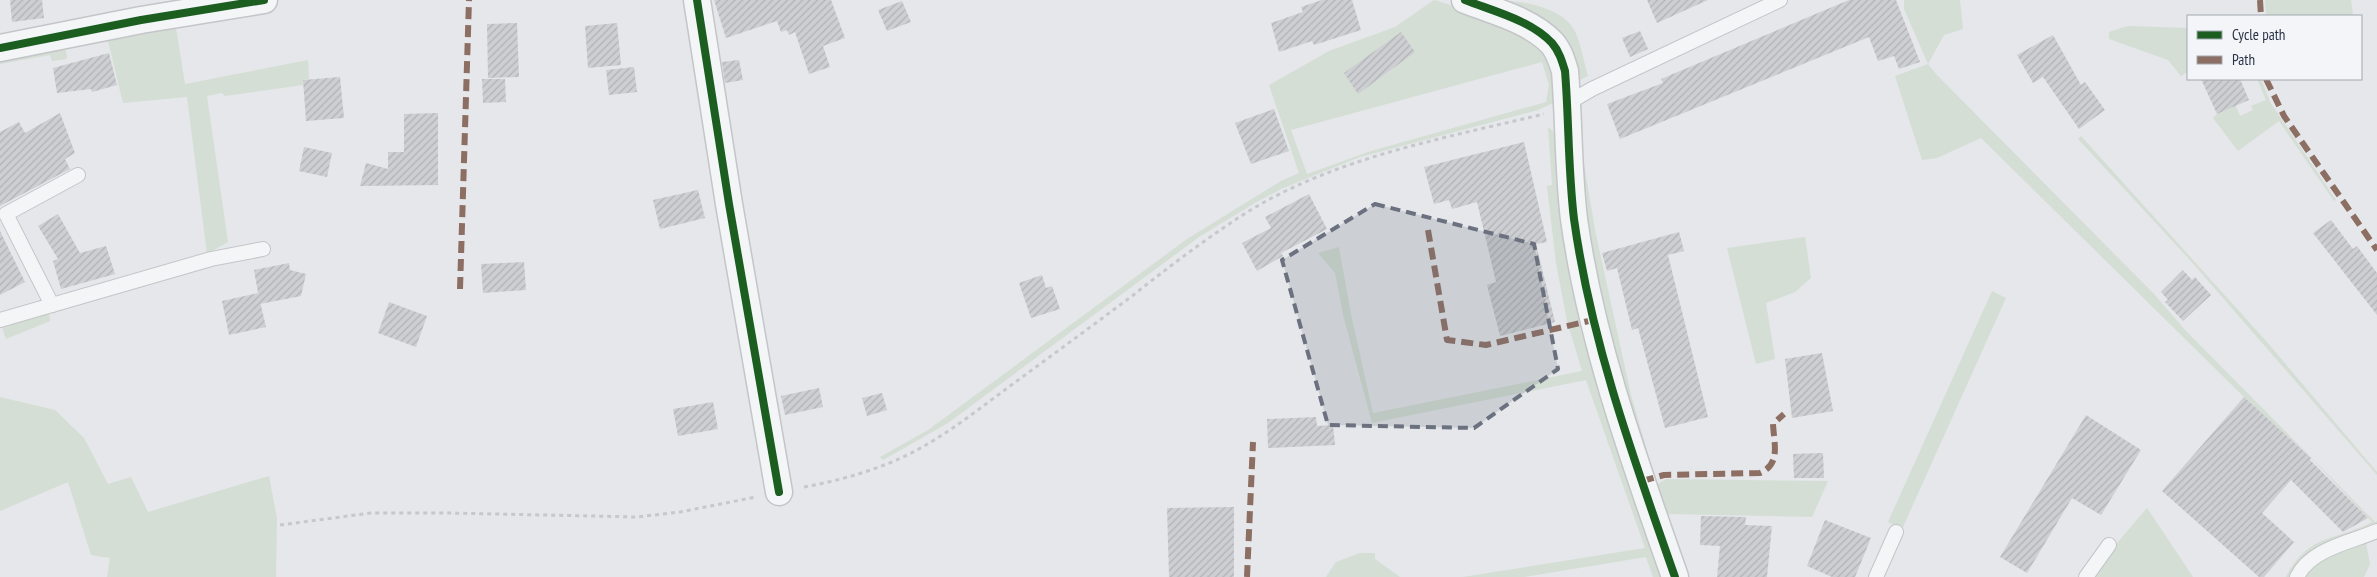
<svg xmlns="http://www.w3.org/2000/svg" width="2377" height="577" font-family="'PT Sans Narrow',sans-serif">
<style>
.grass{fill:#d4ded5;fill-rule:evenodd}
.building{fill:url(#building-hatch)}
.lines{fill:none;stroke-linecap:round;stroke-linejoin:round}
.service-casing{stroke:#c3c5c8;stroke-width:16}
.minor-casing{stroke:#c3c5c8;stroke-width:29}
.path{stroke:#c6c8cc;stroke-width:3;stroke-dasharray:4 4;stroke-linecap:butt}
.service{stroke:#f4f5f6;stroke-width:14}
.minor{stroke:#f4f5f6;stroke-width:26}
.quiet{stroke:#8d6e63;stroke-width:6;stroke-dasharray:12 6;stroke-linecap:butt}
.cycleway-casing{stroke:#f3f5f9;stroke-width:11}
.cycleway{stroke:#1b5e20;stroke-width:8}
.marked{fill:#6b717f;fill-opacity:0.2;stroke:#6b717f;stroke-width:4;stroke-dasharray:10 6;stroke-linejoin:round}
</style>
<defs>
<pattern id="building-hatch" width="6" height="6" patternUnits="userSpaceOnUse" patternTransform="scale(1.25)"><rect width="6" height="6" fill="#cdcfd2"/><path d="M-1 1l2-2M0 6l6-6M5 7l2-2" fill="none" stroke="#b0b2b6"/></pattern>
</defs>
<rect width="100%" height="100%" fill="#e5e7ea"/>
<!-- grass -->
<g class="grass">
<path d="M1434 0C1463 8 1523 30 1543 51 1553 61 1557 90 1553 103L1538 110 1360 157 1281 189 1255 203 1199 237 948 423 883 460 880 457 928 430 1187 239 1281 181 1299 173 1269 85 1329 51 1395 27ZM1542 62 1549 85 1546 102 1371 151 1307 174 1291 130Z"/>
<path d="M1488 0C1514 0 1557 4 1573 28 1580 38 1584 63 1588 76L1576 82 1583 158 1595 230 1631 395 1652 468 1646 471 1610 353 1584 228 1576 81Z"/>
<path d="M1904 0H1960L1963 29 1944 35 1928 64 1936 74 2154 294 2186 331 2375 522 2377 521V526C2346 540 2306 541 2290 577H2286C2309 533 2334 542 2372 522L2311 458 2244 397 1981 138 1937 158 1922 160 1895 76 1928 64 1904 9Z"/>
<path d="M2265 0H2351L2353 16H2266Z"/>
<path d="M2128 26 2188 28V72L2181 76 2168 60 2109 39V32Z"/>
<path d="M176 28 185 84 308 60 309 79 303 80V85L225 96 222 93 207 96 228 242 207 254 187 97 123 103 108 41Z"/>
<path d="M62 48 66 51 67 59 52 61 50 55 0 64V56Z"/>
<path d="M2257 79H2261L2270 102 2336 200 2334 201 2279 121 2238 151 2213 118 2217 114 2236 106 2240 116 2253 110 2251 106 2266 100Z"/>
<path d="M1548 127 1553 131 1555 139 1571 285 1582 335 1664 577H1653L1646 557 1524 577H1463L1645 548 1586 380 1372 423 1343 315 1335 273 1318 253 1339 247 1351 314 1373 413 1582 371 1567 321 1556 263 1547 186 1552 185Z"/>
<path d="M2081 136 2267 342 2377 472V475L2190 260 2078 139Z"/>
<path d="M1805 237 1811 278 1795 292 1766 303 1775 359 1756 364 1727 248Z"/>
<path d="M1992 291 2006 298 1902 529 1888 522Z"/>
<path d="M49 312 50 321 6 339 1 324Z"/>
<path d="M0 397 55 410 84 438 108 484 131 477 148 512 269 476 277 519 276 577H107L110 558 91 555 68 482 0 511Z"/>
<path d="M1666 479 1828 481 1812 517 1667 514 1688 577H1683L1651 488Z"/>
<path d="M2147 508 2193 577H2088Z"/>
<path d="M2377 534V538L2366 543 2370 564 2364 577H2303C2316 554 2353 545 2377 534Z"/>
<path d="M1360 553H1375V559L1400 577H1326L1336 562Z"/>
</g>
<!-- building -->
<g class="building">
<path d="M10 0H42L44 18 12 22Z"/>
<path d="M714 0H831L845 38 823 46 830 67 809 74 795 32 789 35 787 30 781 32 777 21 726 38Z"/>
<path d="M1322 0H1352L1361 30 1314 45 1312 41 1279 52 1271 23 1303 12 1301 7Z"/>
<path d="M1647 0H1708L1657 23Z"/>
<path d="M1849 0H1896L1920 62 1899 69 1894 56 1878 61 1869 37 1620 139 1607 104 1663 83 1661 79Z"/>
<path d="M902 1 911 22 887 31 878 10Z"/>
<path d="M517 23 519 77 488 78 487 24Z"/>
<path d="M617 23 621 65 588 68 585 26Z"/>
<path d="M1640 31 1648 49 1630 57 1622 38Z"/>
<path d="M1401 32 1415 52 1358 94 1344 73Z"/>
<path d="M2053 35 2081 85 2085 82 2105 110 2079 129 2043 77 2033 83 2017 55Z"/>
<path d="M109 53 117 85 92 92 91 89 57 93 53 68Z"/>
<path d="M739 60 743 80 725 83 722 62Z"/>
<path d="M634 67 637 92 609 95 606 70Z"/>
<path d="M340 77 344 118 306 121 303 80Z"/>
<path d="M482 79H505L506 102 483 103Z"/>
<path d="M2201 79H2240L2249 100 2217 114Z"/>
<path d="M1274 109 1289 151 1251 164 1235 123Z"/>
<path d="M60 113 75 153 65 159 70 169 0 206V132L19 122 25 133Z"/>
<path d="M438 113V185L360 186 366 163 388 169V152H404V114Z"/>
<path d="M1524 142 1547 242 1536 244 1555 322 1500 336 1487 285 1496 282 1477 202 1452 209 1449 200 1434 204 1424 167Z"/>
<path d="M304 147 332 153 327 177 299 171Z"/>
<path d="M698 190 705 218 660 229 653 200Z"/>
<path d="M1309 194 1327 229 1281 253 1283 256 1257 271 1242 243 1271 228 1265 217Z"/>
<path d="M58 214 80 253 106 246 115 274 61 289 53 261 58 259 38 226Z"/>
<path d="M2331 220 2353 249 2357 246 2377 273V315L2313 233Z"/>
<path d="M0 231 25 282 0 295Z"/>
<path d="M1679 232 1684 251 1668 255 1708 417 1665 428 1638 328 1632 330 1617 268 1607 271 1602 253Z"/>
<path d="M524 262 526 290 483 293 481 264Z"/>
<path d="M289 263 290 270 306 274 301 296 260 304 254 270Z"/>
<path d="M2183 270 2192 280 2195 277 2211 295 2183 321 2165 302 2168 300 2161 292Z"/>
<path d="M1042 275 1046 288 1052 286 1060 309 1031 318 1019 283Z"/>
<path d="M258 293 266 327 229 335 222 301Z"/>
<path d="M389 302 427 316 416 347 378 333Z"/>
<path d="M1822 353 1833 411 1792 418 1785 359Z"/>
<path d="M819 388 823 407 785 415 781 396Z"/>
<path d="M882 393 887 410 867 416 862 398Z"/>
<path d="M2244 397 2311 458 2310 460 2368 518 2343 532 2291 480 2262 513 2294 542 2264 577H2259L2162 491Z"/>
<path d="M713 402 718 429 678 436 673 409Z"/>
<path d="M2086 415 2141 450 2101 515 2072 498 2027 573 2000 557Z"/>
<path d="M1316 417 1317 426 1333 425 1335 445 1268 448 1267 419Z"/>
<path d="M1823 453 1824 478H1794L1793 454Z"/>
<path d="M1234 507V577H1169L1167 508Z"/>
<path d="M1701 516 1746 517 1745 525 1772 526 1767 577H1717L1720 546 1700 545Z"/>
<path d="M1825 520 1871 538 1855 577H1832L1807 566Z"/>
</g>
<g class="lines">
<!-- service casing -->
<g class="service-casing">
<g id="service">
<path d="M1568 103 1592 89 1780 0"/>
<path d="M52 305 6 214 78 175"/>
<path d="M0 320 211 259 263 249"/>
<path d="M1876 577 1896 532"/>
<path d="M2086 577 2109 545"/>
<path d="M2297 577C2310 549 2351 542 2377 531"/>
</g>
</g>
<!-- minor casing -->
<g class="minor-casing">
<g id="minor">
<path d="M697 0 729 204 779 492"/>
<path d="M1465 0C1493 11 1530 20 1552 43 1559 51 1562 61 1565 71 1569 120 1568 170 1574 219 1591 342 1634 460 1675 577"/>
<path d="M0 48 141 20 264 0"/>
</g>
</g>
<!-- path -->
<g class="path">
<path d="M804 487C837 481 870 472 901 458 940 440 975 412 1010 386 1051 356 1092 326 1132 296 1170 266 1208 237 1249 211 1337 157 1445 138 1544 114"/>
<path d="M280 525 371 513H448L637 517 680 512 756 497"/>
</g>
<!-- service -->
<use href="#service" class="service"/>
<!-- minor -->
<use href="#minor" class="minor"/>
<!-- quiet -->
<g class="quiet">
<path d="M2260 0 2261 16"/>
<path d="M2266 79 2284 116 2377 250"/>
<path d="M1428 230 1447 340 1486 345 1593 320"/>
<path d="M460 289 469 0"/>
<path d="M1642 481 1664 475 1760 473C1781 464 1774 444 1773 424L1784 414"/>
<path d="M1247 577 1253 442"/>
</g>
<!-- cycleway casing -->
<g class="cycleway-casing">
<g id="cycleway">
<path d="M697 0 729 204 779 492"/>
<path d="M1465 0C1493 11 1530 20 1552 43 1559 51 1562 61 1565 71 1569 120 1568 170 1574 219 1591 342 1634 460 1675 577"/>
<path d="M0 48 141 20 264 0"/>
</g>
</g>
<!-- cycleway -->
<use href="#cycleway" class="cycleway"/>
</g>
<!-- marked area -->
<path class="marked" d="M1375 204 1534 244 1558 369 1474 428 1328 425 1282 260Z"/>
<!-- legend -->
<rect x="2187" y="15" width="175" height="65" fill="#f3f5f9" stroke="#a2a7b1"/>
<rect x="2197" y="31" width="25" height="8" fill="#1b5e20" stroke="#a2a7b1"/>
<text x="2232" y="40" font-size="15" fill="#293245">Cycle path</text>
<rect x="2197" y="56" width="25" height="8" fill="#8d6e63" stroke="#a2a7b1"/>
<text x="2232" y="65" font-size="15" fill="#293245">Path</text>
</svg>
